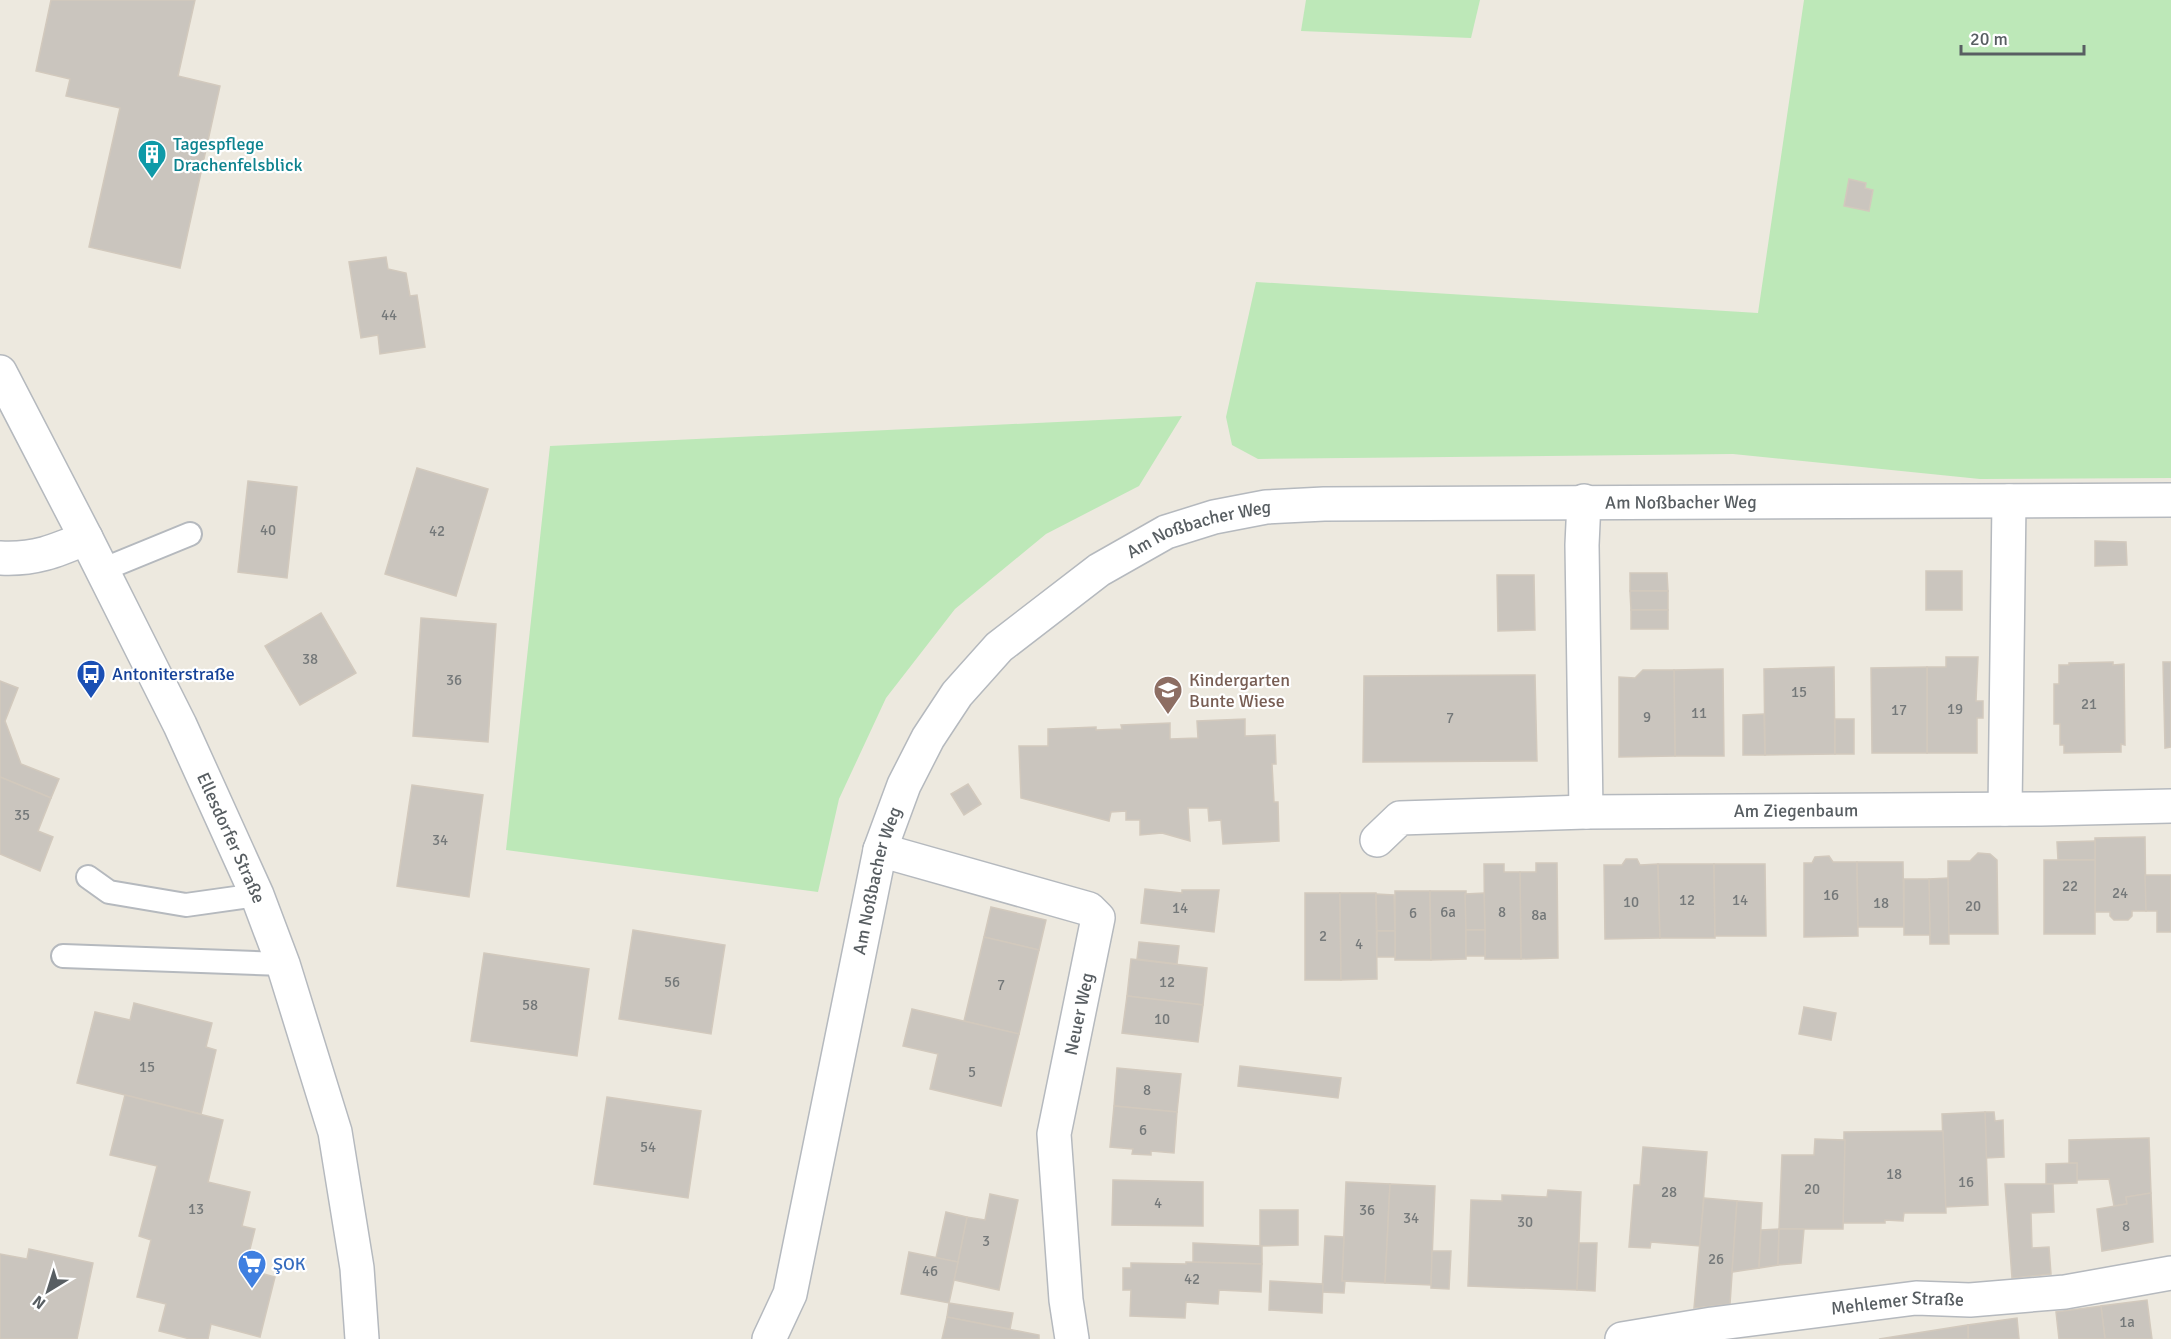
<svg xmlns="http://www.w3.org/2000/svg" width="2171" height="1339" font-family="Signika,sans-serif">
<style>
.green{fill:#bde8b8}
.building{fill:#cac5be;stroke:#d2c9bd;stroke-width:1.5}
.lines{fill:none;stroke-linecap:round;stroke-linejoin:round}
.service-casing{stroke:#b5b9be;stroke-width:26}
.minor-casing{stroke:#b5b9be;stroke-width:36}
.tertiary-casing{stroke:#b5b9be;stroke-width:36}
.service{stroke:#fff;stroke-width:22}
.minor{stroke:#fff;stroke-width:33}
.tertiary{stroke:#fff;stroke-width:33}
.labels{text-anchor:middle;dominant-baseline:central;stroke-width:4.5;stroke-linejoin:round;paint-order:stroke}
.number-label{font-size:15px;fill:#747879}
.culture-label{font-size:18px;fill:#0d838f;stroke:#fff;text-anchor:start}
.street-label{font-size:18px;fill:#585e62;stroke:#fff}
.transit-label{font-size:18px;fill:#164399;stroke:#fff;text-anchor:start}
.education-label{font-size:18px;fill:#785e54;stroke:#fff;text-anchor:start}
.shop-label{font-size:18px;fill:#366cbe;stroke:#fff;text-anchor:start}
</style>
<rect width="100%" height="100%" fill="#ede9df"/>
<!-- green -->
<g class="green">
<path d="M1306 0H1480L1471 38 1301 31Z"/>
<path d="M1804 0H2171V478L1980 479 1733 454 1258 459 1232 445 1226 417 1256 282 1758 313Z"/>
<path d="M1182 416 1139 486 1046 534 955 609 886 698 839 799 818 892 506 850 550 446Z"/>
</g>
<!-- building -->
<g class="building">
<path d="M51 0H195L178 76 220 86 180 268 89 247 120 108 66 96 70 79 36 71Z"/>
<path d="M1849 179 1866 183 1865 188 1873 190 1869 211 1844 206Z"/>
<path d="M386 257 388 269 406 273 410 296 417 295 425 347 380 354 378 335 361 338 349 262Z"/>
<path d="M417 468 488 489 456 596 385 574Z"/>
<path d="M248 481 297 487 287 578 238 572Z"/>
<path d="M2095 541 2126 542 2127 565 2095 566Z"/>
<rect x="1926" y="571" width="36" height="39"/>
<path d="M1630 573H1667L1668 591H1630Z"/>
<path d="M1497 575H1534L1535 630 1498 631Z"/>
<path d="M1630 591H1668V610H1631Z"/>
<rect x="1631" y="610" width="37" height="19"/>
<path d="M321 613 356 673 300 705 265 646Z"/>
<path d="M421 618 496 624 488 742 413 736Z"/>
<path d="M1946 657H1978L1976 701H1983V718H1977V753H1927V667H1946Z"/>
<path d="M2113 662V665L2124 664 2125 745 2121 744V752L2064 753V745H2060V724H2054V684H2059V665H2069V663Z"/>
<path d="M2163 662H2171V747L2165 748Z"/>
<path d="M1834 667 1835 754 1765 755 1764 669Z"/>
<path d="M1927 667V753H1872L1871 668Z"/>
<path d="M1723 669 1724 756H1675L1674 670Z"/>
<path d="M1643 670H1674L1675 756 1619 757V677L1635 678Z"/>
<path d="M1535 675 1537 761 1363 762 1364 676Z"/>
<path d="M0 681 18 688 5 721 21 764 59 779 51 798 0 777Z"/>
<path d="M1764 714 1765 755H1743V715Z"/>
<path d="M1245 719V736L1275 735 1276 764H1272L1274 802H1278L1279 841 1223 844 1221 820 1209 821 1208 808H1188L1190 841 1162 833 1140 835V820H1126V811L1111 812 1109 821 1021 798 1019 746H1048V729L1096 727V730L1122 729 1121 725 1170 723V739L1198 738 1197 721Z"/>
<rect x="1835" y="719" width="19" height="35"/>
<path d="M0 777 51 798 38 831 53 837 40 871 0 854Z"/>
<path d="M968 784 981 804 964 815 951 794Z"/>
<path d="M412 785 483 795 469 897 397 886Z"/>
<path d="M2145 837 2146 911H2132V916L2128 920H2114L2110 916V912H2095V838Z"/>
<path d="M2095 841V860H2058L2057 842Z"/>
<path d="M1978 853 1990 854 1997 860 1998 934H1948V861H1970Z"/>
<path d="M1829 856 1833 862H1857L1858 936 1804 937V863H1812L1815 857Z"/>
<path d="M1626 859H1637L1640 865 1658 864 1660 938 1605 939 1604 865H1622Z"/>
<rect x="2044" y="860" width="51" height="74"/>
<path d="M1857 862H1903L1904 927H1858Z"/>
<path d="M1536 863H1557L1558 958 1521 959 1520 872H1536Z"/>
<path d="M1484 864H1504V872H1520L1521 959H1485Z"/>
<path d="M1658 864H1714L1715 938H1660Z"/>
<path d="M1714 864H1765L1766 936H1715Z"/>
<path d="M2145 875H2171V932H2157V911H2146Z"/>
<path d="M1948 878 1949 944H1930L1929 879Z"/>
<path d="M1904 879H1929L1930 935H1904Z"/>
<path d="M1145 889 1182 893V890H1219L1214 932 1141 923Z"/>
<path d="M1395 891H1430L1431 960H1395Z"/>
<path d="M1430 891H1466V959L1431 960Z"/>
<path d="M1305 893H1340L1341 980H1305Z"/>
<path d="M1340 893H1376L1377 979 1341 980Z"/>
<path d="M1484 893 1485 930H1466L1465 894Z"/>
<path d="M1376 894 1394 895 1395 931H1377Z"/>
<path d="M991 907 1046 920 1039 950 984 937Z"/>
<path d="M633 930 725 945 711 1034 619 1019Z"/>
<rect x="1466" y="930" width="19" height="26"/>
<rect x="1377" y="931" width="18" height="26"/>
<path d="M984 937 1039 950 1019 1034 964 1021Z"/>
<path d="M1139 942 1179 946 1177 964 1137 959Z"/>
<path d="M484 953 589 969 577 1056 471 1041Z"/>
<path d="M1131 959 1207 968 1203 1005 1127 996Z"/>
<path d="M1127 996 1203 1005 1198 1042 1122 1033Z"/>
<path d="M134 1003 212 1023 206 1047 216 1050 201 1114 77 1083 95 1012 130 1020Z"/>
<path d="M1804 1007 1836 1013 1831 1040 1799 1034Z"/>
<path d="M912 1009 1019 1034 1001 1106 930 1089 938 1054 903 1046Z"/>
<path d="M1240 1066 1341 1078 1338 1098 1238 1086Z"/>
<path d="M1117 1068 1181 1074 1177 1112 1114 1106Z"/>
<path d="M125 1095 223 1120 208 1182 250 1192 242 1226 255 1229 245 1269 275 1277 260 1337 211 1324 208 1339H190L159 1331 166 1304 137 1297 151 1240 139 1236 157 1166 110 1155Z"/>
<path d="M607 1097 701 1111 688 1198 594 1184Z"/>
<path d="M1114 1106 1177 1112 1174 1153 1151 1151V1155L1132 1154 1133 1149 1110 1147Z"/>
<path d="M1985 1112H1994L1995 1121 2003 1120 2004 1157 1986 1158Z"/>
<path d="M1985 1112 1988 1205 1945 1207 1942 1114Z"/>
<path d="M1943 1131 1946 1213H1904L1903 1221 1885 1220V1223H1843L1844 1132Z"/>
<path d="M2149 1138 2151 1193 2126 1197 2127 1204 2114 1206 2109 1179 2077 1180V1163H2069V1140Z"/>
<path d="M1815 1139 1845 1140 1843 1229H1779L1782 1155H1814Z"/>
<path d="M1643 1147 1707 1152 1700 1246 1651 1242 1650 1248 1629 1247 1634 1185H1640Z"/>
<path d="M2077 1163V1183L2046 1184V1164Z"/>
<path d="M1113 1180 1203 1182V1226L1112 1225Z"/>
<path d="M1346 1182 1390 1184 1385 1283 1342 1281Z"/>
<path d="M1390 1184 1435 1186 1431 1285 1385 1283Z"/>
<path d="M2005 1184H2053L2054 1212 2031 1213 2032 1248 2049 1247 2051 1274 2012 1278Z"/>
<path d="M1548 1190 1581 1192 1577 1290 1468 1286 1471 1200 1502 1201V1195L1547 1197Z"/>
<path d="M2151 1193 2153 1242 2102 1251 2097 1209 2127 1204 2126 1197Z"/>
<path d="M990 1194 1018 1200 999 1290 954 1280 967 1217 985 1220Z"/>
<path d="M1704 1198 1737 1201 1730 1304 1694 1308Z"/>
<path d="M1737 1201 1762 1203 1759 1268 1732 1272Z"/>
<path d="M1260 1210H1298V1245L1260 1246Z"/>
<path d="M946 1212 967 1217 958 1262 936 1258Z"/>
<path d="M1779 1229 1778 1265 1759 1268 1761 1230Z"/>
<path d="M1779 1229H1804L1801 1263 1778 1265Z"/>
<path d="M1325 1236 1344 1237 1342 1281H1345L1344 1293 1322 1292Z"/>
<path d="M1193 1243 1262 1246V1264L1193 1262Z"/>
<path d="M1579 1243H1597L1595 1291 1577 1290Z"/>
<path d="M29 1249 93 1263 77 1339H0V1254L27 1259Z"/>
<path d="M1432 1251H1451L1449 1289 1431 1288Z"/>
<path d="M909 1252 958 1262 949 1303 901 1294Z"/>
<path d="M1186 1262 1262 1264 1261 1292 1219 1290 1218 1304 1186 1302 1185 1318 1130 1316 1131 1290H1123V1268H1131V1263L1186 1264Z"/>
<path d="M1270 1281 1323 1284 1322 1313 1269 1310Z"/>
<path d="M2147 1300 2152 1339H2105L2101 1306Z"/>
<path d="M949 1303 1013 1313 1010 1329 947 1317Z"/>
<path d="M2101 1306 2105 1339H2059L2056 1312Z"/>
<path d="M947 1317 1039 1335V1339H942Z"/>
<path d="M2017 1318 2019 1339H1968V1325Z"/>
<path d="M1968 1325V1339H1879Z"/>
</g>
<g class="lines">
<!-- service casing -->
<g class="service-casing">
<g id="service">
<path d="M102 570 190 534"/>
<path d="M88 877 109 892 186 905 257 895"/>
<path d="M63 956 283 964"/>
</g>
</g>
<!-- minor casing -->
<g class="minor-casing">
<g id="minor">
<path d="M1584 501 1582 545 1586 812"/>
<path d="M0 558C34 560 56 551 86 538"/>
<path d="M2005 809 2009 501"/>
<path id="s1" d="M1377 840 1400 818 1586 812 2041 809 2171 806"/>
<path d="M880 850 1089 909 1098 918 1054 1134 1066 1300 1072 1339"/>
<path id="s2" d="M1622 1339 1712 1324 1916 1298 1970 1300 2065 1292 2171 1273"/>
</g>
</g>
<!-- tertiary casing -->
<g class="tertiary-casing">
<g id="tertiary">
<path id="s3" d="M0 372 86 538 180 725 257 895 283 964 335 1132 357 1268 362 1339"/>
<path id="s4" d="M769 1339 790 1294 880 850 904 785 928 738 957 694 999 647 1099 570 1166 532 1214 517 1266 507 1324 504 2171 500"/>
</g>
</g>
<!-- service -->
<use href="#service" class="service"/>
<!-- minor -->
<use href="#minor" class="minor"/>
<!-- tertiary -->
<use href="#tertiary" class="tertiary"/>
</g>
<!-- icons -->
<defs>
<g id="building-pin" transform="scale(1.5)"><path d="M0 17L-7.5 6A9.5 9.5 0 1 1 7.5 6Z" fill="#0f9aa8" stroke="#fff"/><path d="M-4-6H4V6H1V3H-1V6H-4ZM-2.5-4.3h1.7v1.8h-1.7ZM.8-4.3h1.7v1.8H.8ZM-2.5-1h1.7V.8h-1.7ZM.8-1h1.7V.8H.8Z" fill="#fff"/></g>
<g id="bus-pin" transform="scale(1.5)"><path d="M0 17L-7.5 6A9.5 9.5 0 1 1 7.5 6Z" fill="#1a4fb4" stroke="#fff"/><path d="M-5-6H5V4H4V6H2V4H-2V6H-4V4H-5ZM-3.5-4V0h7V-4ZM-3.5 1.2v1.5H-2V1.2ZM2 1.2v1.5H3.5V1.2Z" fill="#fff"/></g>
<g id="school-pin" transform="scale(1.5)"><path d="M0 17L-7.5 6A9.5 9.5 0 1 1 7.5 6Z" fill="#8d6e63" stroke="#fff"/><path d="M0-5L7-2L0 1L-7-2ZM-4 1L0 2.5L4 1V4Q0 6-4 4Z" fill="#fff"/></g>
<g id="supermarket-pin" transform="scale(1.5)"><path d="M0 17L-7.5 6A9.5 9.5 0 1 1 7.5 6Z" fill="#3f7fe0" stroke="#fff"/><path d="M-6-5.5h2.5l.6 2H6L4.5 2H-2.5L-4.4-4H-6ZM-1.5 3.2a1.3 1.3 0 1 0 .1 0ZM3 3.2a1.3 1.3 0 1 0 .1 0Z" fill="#fff"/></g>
</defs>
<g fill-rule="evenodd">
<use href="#building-pin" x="152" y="154"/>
<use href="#bus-pin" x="91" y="674"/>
<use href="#school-pin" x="1168" y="690"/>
<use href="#supermarket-pin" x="252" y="1264"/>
</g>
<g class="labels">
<!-- number labels -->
<g class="number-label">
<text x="389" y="315">44</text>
<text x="268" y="530">40</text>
<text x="437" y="531">42</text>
<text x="310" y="659">38</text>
<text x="454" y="680">36</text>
<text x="1799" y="692">15</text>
<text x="2089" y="704">21</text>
<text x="1955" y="709">19</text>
<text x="1899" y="710">17</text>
<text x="1699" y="713">11</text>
<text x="1647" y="717">9</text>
<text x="1450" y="718">7</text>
<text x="22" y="815">35</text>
<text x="440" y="840">34</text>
<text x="2070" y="886">22</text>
<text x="2120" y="893">24</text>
<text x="1831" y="895">16</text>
<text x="1687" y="900">12</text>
<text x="1740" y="900">14</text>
<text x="1631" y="902">10</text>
<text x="1881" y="903">18</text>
<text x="1973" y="906">20</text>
<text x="1180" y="908">14</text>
<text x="1448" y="912">6a</text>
<text x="1502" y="912">8</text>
<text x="1413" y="913">6</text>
<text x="1539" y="915">8a</text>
<text x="1323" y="936">2</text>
<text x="1359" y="944">4</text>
<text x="672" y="982">56</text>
<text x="1167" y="982">12</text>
<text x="1001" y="985">7</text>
<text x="530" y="1005">58</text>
<text x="1162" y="1019">10</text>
<text x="147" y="1067">15</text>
<text x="972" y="1072">5</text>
<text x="1147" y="1090">8</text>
<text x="1143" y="1130">6</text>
<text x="648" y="1147">54</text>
<text x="1894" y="1174">18</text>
<text x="1966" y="1182">16</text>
<text x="1812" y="1189">20</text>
<text x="1669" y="1192">28</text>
<text x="1158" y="1203">4</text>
<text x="196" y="1209">13</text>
<text x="1367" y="1210">36</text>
<text x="1411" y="1218">34</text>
<text x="1525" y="1222">30</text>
<text x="2126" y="1226">8</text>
<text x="986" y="1241">3</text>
<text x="1716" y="1259">26</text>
<text x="930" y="1271">46</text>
<text x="1192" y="1279">42</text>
<text x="2127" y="1322">1a</text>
</g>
<!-- culture labels -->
<g class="culture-label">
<text x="173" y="144">Tagespflege<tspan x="173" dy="21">Drachenfelsblick</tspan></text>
</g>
<!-- street labels -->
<g class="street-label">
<text stroke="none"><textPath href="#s4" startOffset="1462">Am Noßbacher Weg</textPath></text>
<text stroke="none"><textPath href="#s4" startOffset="976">Am Noßbacher Weg</textPath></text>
<text stroke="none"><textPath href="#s1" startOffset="428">Am Ziegenbaum</textPath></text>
<text stroke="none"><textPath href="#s3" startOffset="520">Ellesdorfer Straße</textPath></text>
<text stroke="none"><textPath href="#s4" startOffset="472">Am Noßbacher Weg</textPath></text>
<text transform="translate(1079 1014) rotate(-78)">Neuer Weg</text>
<text stroke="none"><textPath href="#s2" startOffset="278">Mehlemer Straße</textPath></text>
</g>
<!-- transit labels -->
<g class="transit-label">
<text x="112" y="674">Antoniterstraße</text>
</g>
<!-- education labels -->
<g class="education-label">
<text x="1189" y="680">Kindergarten<tspan x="1189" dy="21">Bunte Wiese</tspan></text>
</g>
<!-- shop labels -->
<g class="shop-label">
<text x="273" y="1264">ŞOK</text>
</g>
</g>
<!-- north arrow -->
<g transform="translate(48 1291) rotate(218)" stroke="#ffffff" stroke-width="4.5" paint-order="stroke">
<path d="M0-4.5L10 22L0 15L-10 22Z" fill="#585e62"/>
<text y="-9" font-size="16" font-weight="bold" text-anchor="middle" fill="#585e62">N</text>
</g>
<!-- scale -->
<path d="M1961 45v9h123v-9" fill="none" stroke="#585e62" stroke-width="3"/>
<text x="1970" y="45" font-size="18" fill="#585e62" stroke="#ffffff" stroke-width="4.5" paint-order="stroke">20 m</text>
</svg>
